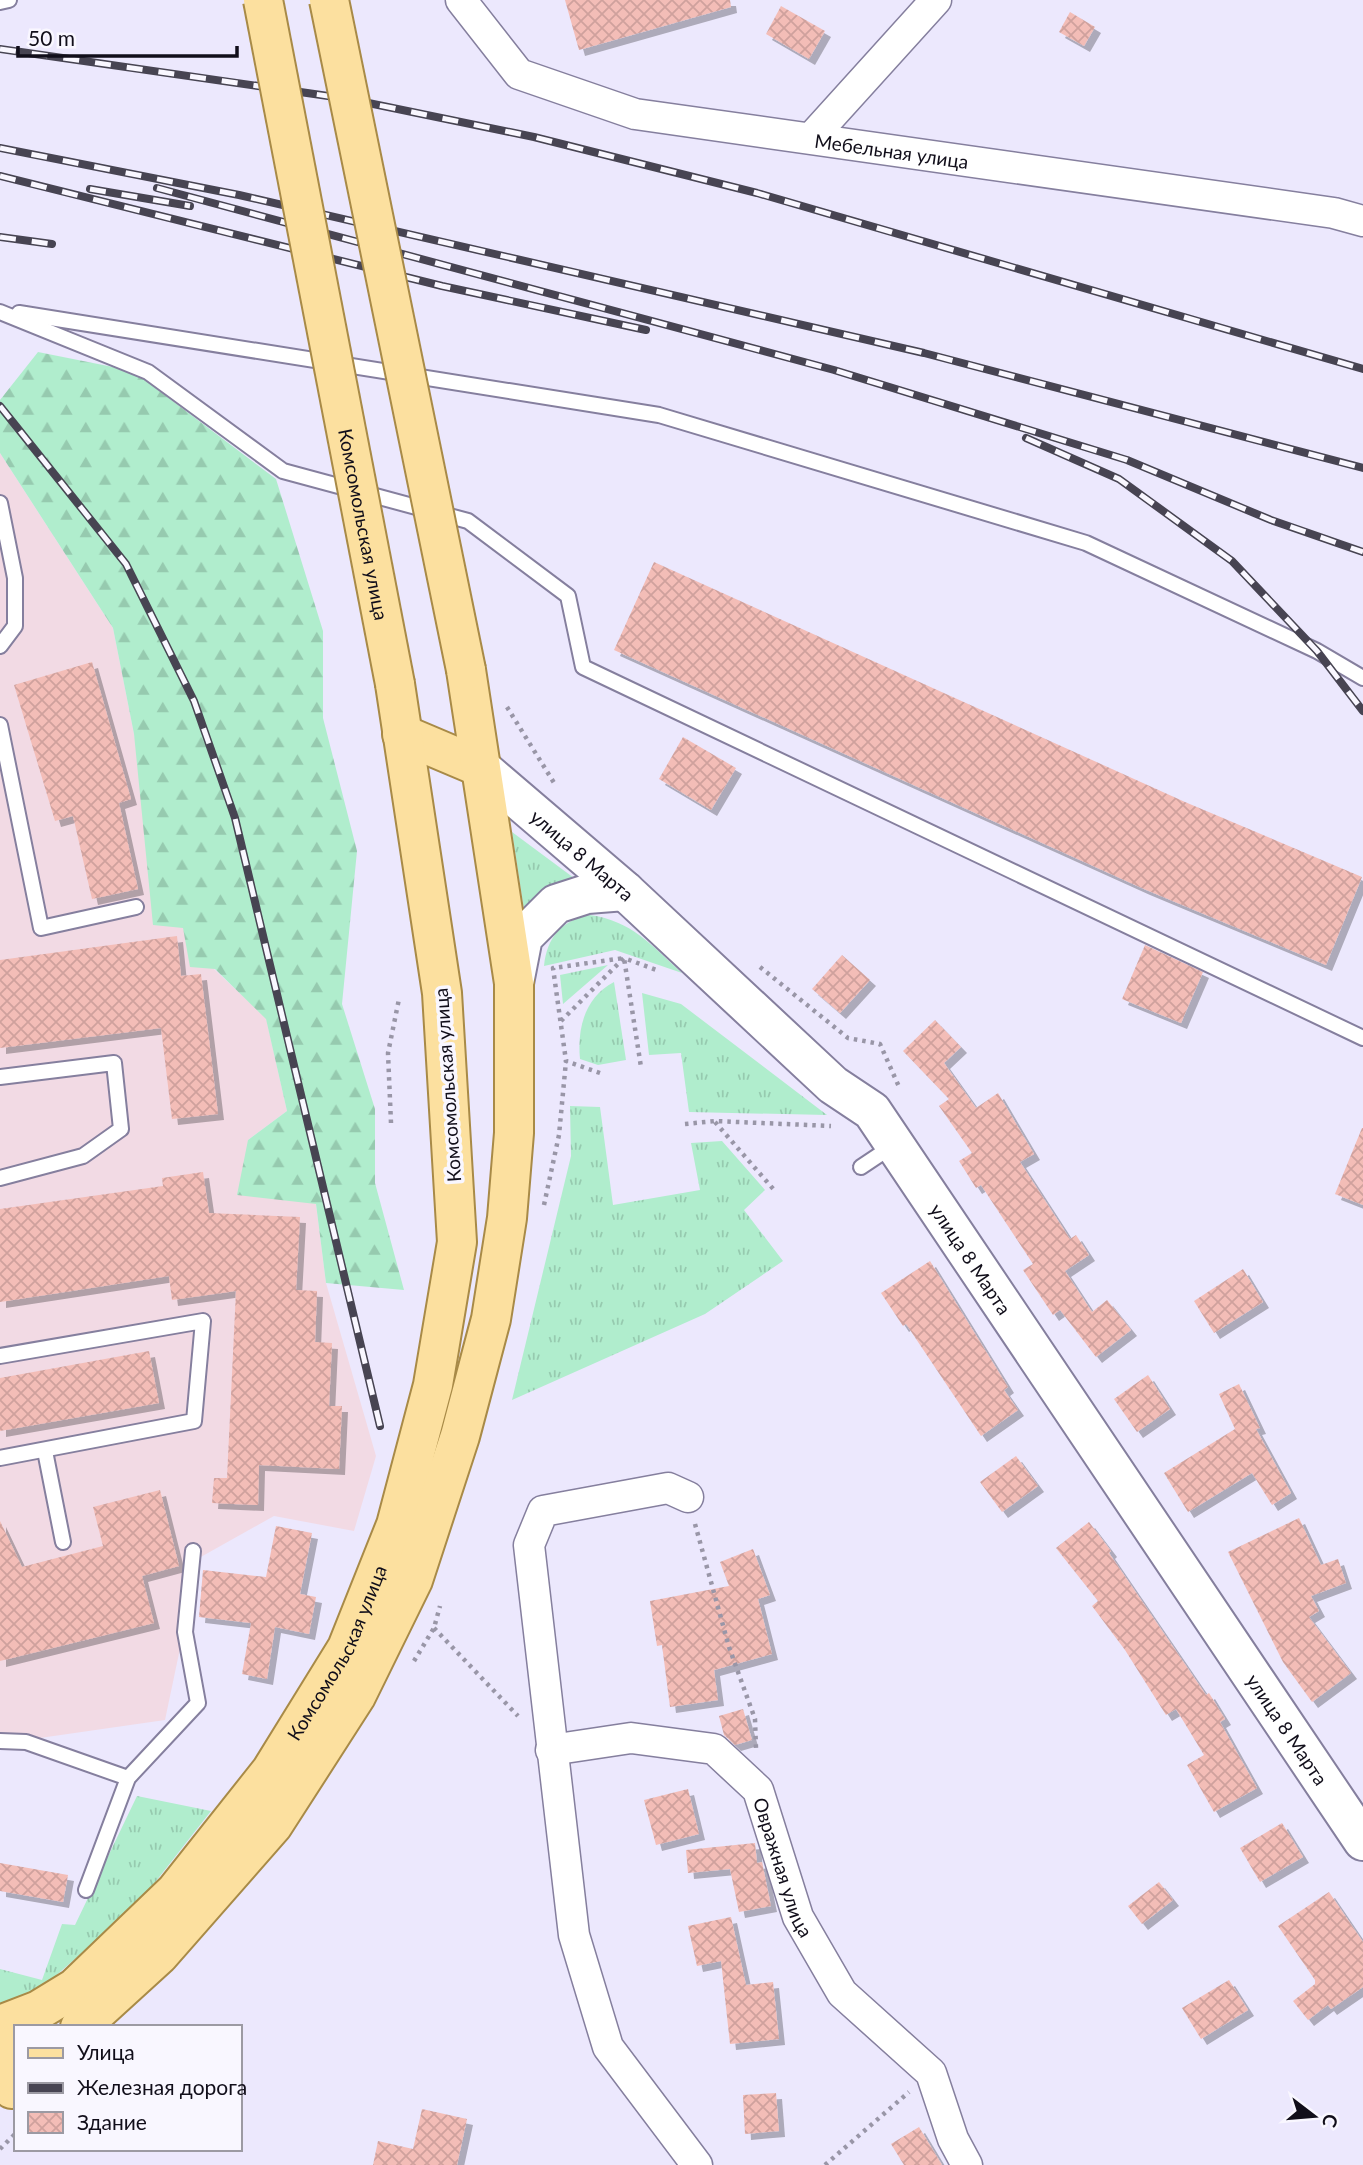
<svg xmlns="http://www.w3.org/2000/svg" width="1363" height="2165" font-family="Lato,sans-serif">
<style>
.commercial{fill:#f2dae4}
.grass{fill:url(#grass-tufts)}
.forest{fill:url(#forest-firs)}
.building{fill:url(#building-cross-hatch);filter:url(#shadow)}
.lines{fill:none;stroke-linecap:round;stroke-linejoin:round}
.service-casing{stroke:#857f9e;stroke-width:18}
.minor-casing{stroke:#857f9e;stroke-width:33}
.secondary-casing{stroke:#857f9e;stroke-width:42}
.primary-casing{stroke:#a88a47;stroke-width:42}
.path{stroke:#9996a7;stroke-width:4.5;stroke-dasharray:3.5 5;stroke-linecap:butt}
.service{stroke:#fff;stroke-width:14}
.minor{stroke:#fff;stroke-width:30}
.secondary{stroke:#fff;stroke-width:38}
.primary{stroke:#fce09f;stroke-width:38}
.rail-casing{stroke:#474452;stroke-width:8}
.rail{stroke:#f9f7ff;stroke-width:5;stroke-dasharray:16;stroke-linecap:butt}
.primary-bridge-casing{stroke:#a88a47;stroke-width:42;stroke-linecap:butt}
.primary-bridge{stroke:#fce09f;stroke-width:38}
.labels{text-anchor:middle;dominant-baseline:central;stroke-width:7;stroke-linejoin:round;paint-order:stroke}
.street-label{font-size:19px;fill:#110e1a;stroke:#f9f7ff}
</style>
<defs>
<pattern id="grass-tufts" width="24" height="20" patternUnits="userSpaceOnUse" patternTransform="scale(1.75)"><rect width="24" height="20" fill="#b0edcd"/><path d="M3 7l-1-3M5 7V3M7 7l1-3M15 17l-1-3M17 17v-4M19 17l1-3" fill="none" stroke="#96caaf"/></pattern>
<pattern id="forest-firs" width="22" height="20" patternUnits="userSpaceOnUse" patternTransform="scale(1.75)"><rect width="22" height="20" fill="#b0edcd"/><path d="M5 1l3.5 6h-7zM16 11l3.5 6h-7z" fill="#96caaf"/></pattern>
<pattern id="building-cross-hatch" width="8" height="8" patternUnits="userSpaceOnUse" patternTransform="scale(1.75)"><rect width="8" height="8" fill="#f3bdb7"/><path d="M0 0l8 8M0 8l8-8" fill="none" stroke="#cfa19d"/></pattern>
<filter id="shadow"><feDropShadow dx="6" dy="6" stdDeviation="0" flood-color="#0004"/></filter>
</defs>
<rect width="100%" height="100%" fill="#ece8fd"/>
<!-- commercial -->
<path class="commercial" d="M0 453 113 628 134 734 183 928 214 969 266 1018 287 1111 248 1140 316 1204 326 1283 376 1456 354 1531 274 1516 199 1558 165 1720 12 1742 0 1748Z"/>
<!-- grass -->
<g class="grass">
<path d="M512 832 574 878 524 910Z"/>
<path d="M590 915C632 921 651 945 682 973L615 950 544 966C547 937 562 920 590 915Z"/>
<path d="M608 965 563 1004 560 975Z"/>
<path d="M614 982 626 1060 598 1065 580 1059C577 1028 585 997 614 982Z"/>
<path d="M642 993 681 1004 827 1115 689 1112 681 1053 649 1055Z"/>
<path d="M570 1106 600 1107 613 1205 700 1190 691 1143 722 1141 765 1190 744 1210 783 1261 705 1314 512 1400 571 1156Z"/>
<path d="M137 1796 211 1811 138 1904 29 1999 0 2004V1969L42 1980 62 1924 75 1925Z"/>
</g>
<!-- forest -->
<path class="forest" d="M38 352 133 371 276 479 323 631V718L357 851 342 1004 375 1109V1183L404 1290 326 1283 316 1204 237 1195 248 1140 287 1111 266 1019 215 969 190 967 183 928 153 925 134 734 113 628 0 453V400Z"/>
<!-- building -->
<g class="building">
<path d="M565 0H730L731 7 579 50Z"/>
<path d="M781 6 825 31 809 59 766 34Z"/>
<path d="M1070 12 1095 27 1084 46 1059 32Z"/>
<path d="M654 562 1185 802 1362 877 1326 965 1144 889 614 650Z"/>
<path d="M92 662 131 799 119 803 138 889 92 899 73 816 55 821 14 685Z"/>
<path d="M683 737 736 768 711 810 659 779Z"/>
<path d="M177 936 181 976 201 974 218 1114 172 1119 161 1028 0 1048V960Z"/>
<path d="M1145 945 1203 972 1181 1023 1122 999Z"/>
<path d="M842 955 870 980 840 1013 812 989Z"/>
<path d="M935 1020 961 1047 944 1063 976 1108 998 1093 1034 1154 1020 1162 1070 1239 1076 1235 1089 1255 1065 1271 1092 1312 1107 1300 1131 1330 1096 1357 1060 1310 1053 1315 1023 1270 1033 1264 981 1185 976 1188 959 1161 972 1153 939 1106 949 1099 903 1051Z"/>
<path d="M1362 1128H1363V1205L1335 1194Z"/>
<path d="M203 1172 209 1213 300 1217 296 1290 317 1291 315 1342 332 1343 329 1406H342L339 1469 259 1465 258 1505 212 1503 214 1478H227L236 1291 172 1300 169 1276 0 1302V1209L163 1186 162 1178Z"/>
<path d="M930 1261 1008 1387 1004 1390 1018 1410 981 1436 906 1324 903 1326 881 1293Z"/>
<path d="M1243 1269 1263 1302 1214 1333 1194 1301Z"/>
<path d="M149 1351 159 1403 0 1431V1378Z"/>
<path d="M1148 1375 1170 1409 1137 1432 1114 1399Z"/>
<path d="M1239 1384 1260 1428 1256 1429 1291 1493 1272 1505 1252 1473 1188 1512 1164 1473 1235 1429 1219 1394Z"/>
<path d="M1016 1456 1038 1486 1002 1512 980 1482Z"/>
<path d="M160 1490 179 1566 142 1576 154 1623 0 1661V1521L22 1567 103 1546 93 1507Z"/>
<path d="M1299 1518 1321 1565 1338 1559 1346 1583 1311 1596 1319 1611 1309 1617 1351 1673 1312 1702 1283 1662 1228 1552Z"/>
<path d="M1089 1522 1111 1551 1109 1553 1206 1695 1209 1693 1225 1719 1220 1722 1257 1788 1214 1812 1187 1765 1204 1755 1176 1709 1166 1715 1125 1650 1092 1606 1098 1601 1056 1548Z"/>
<path d="M276 1526 312 1533 300 1594 316 1597 309 1634 275 1627 267 1679 242 1674 251 1623 199 1617 203 1570 266 1577Z"/>
<path d="M753 1549 770 1595 758 1599 772 1654 714 1670 718 1700 670 1707 662 1645 657 1646 650 1601 729 1586 720 1562Z"/>
<path d="M743 1709 752 1740 735 1745 724 1735 719 1716Z"/>
<path d="M688 1789 699 1834 656 1845 644 1800Z"/>
<path d="M1282 1823 1303 1857 1260 1882 1240 1848Z"/>
<path d="M755 1843 757 1863 762 1862 771 1906 739 1912 730 1869 688 1873 686 1850Z"/>
<path d="M0 1863 68 1875 63 1902 0 1891Z"/>
<path d="M1159 1882 1173 1900 1142 1924 1128 1906Z"/>
<path d="M1329 1892 1363 1942V1987L1331 2009 1328 2005 1308 2020 1293 2001 1315 1984V1980L1278 1926Z"/>
<path d="M731 1917 746 1985 773 1982 779 2039 730 2044 721 1961 697 1966 688 1926Z"/>
<path d="M1229 1980 1248 2010 1201 2039 1182 2008Z"/>
<path d="M776 2093 779 2131 745 2134 743 2095Z"/>
<path d="M422 2109 467 2119 457 2165H373L378 2141 413 2149Z"/>
<path d="M919 2127 942 2165H904L891 2144Z"/>
</g>
<g class="lines">
<!-- service casing -->
<g class="service-casing">
<g id="service">
<path d="M0 2 9 0"/>
<path d="M0 312 148 372 283 471 468 521 568 596 583 667 1363 1038"/>
<path d="M19 313 659 415 1086 543 1317 651 1363 678"/>
<path d="M0 503 15 578V626L0 646"/>
<path d="M0 725 41 928 136 907"/>
<path d="M0 1077 114 1063 121 1129 83 1156 0 1178"/>
<path d="M861 1167 894 1145"/>
<path d="M0 1356 203 1321 194 1421 0 1458"/>
<path d="M45 1451 63 1542"/>
<path d="M0 1741 26 1742 128 1778"/>
<path d="M86 1890 128 1778 198 1703 185 1632 193 1551"/>
</g>
</g>
<!-- minor casing -->
<g class="minor-casing">
<g id="minor">
<path id="s1" d="M461 0 519 74 635 114 1334 213 1363 221"/>
<path d="M812 137 936 0"/>
<path d="M688 1497 668 1488 543 1511 529 1545 574 1935 608 2047 697 2165"/>
<path id="s2" d="M551 1750 631 1738 714 1749 758 1790 798 1917 842 1993 931 2073 953 2139 967 2165"/>
</g>
</g>
<!-- secondary casing -->
<g class="secondary-casing">
<g id="secondary">
<path id="s3" d="M480 767 625 891 833 1085 872 1111 1363 1841"/>
<path d="M514 983 523 937 556 904 587 894 625 891"/>
</g>
</g>
<!-- primary casing -->
<g class="primary-casing">
<g id="primary">
<path d="M402 734 480 767"/>
<path id="s4" d="M0 2025 39 2010 75 1988 175 1892 271 1771 347 1648 396 1525 433 1385 457 1242 442 993 395 684"/>
<path d="M80 2027 159 1955 273 1825 356 1696 413 1580 460 1436 491 1319 507 1218 514 1133V983L466 670"/>
<path d="M0 2029 13 2058 12 2089"/>
</g>
</g>
<!-- path -->
<g class="path">
<path d="M507 707 556 786"/>
<path d="M760 967 848 1038 880 1044 900 1089"/>
<path d="M561 1021 624 958 659 971"/>
<path d="M600 1073 566 1061 553 968 624 958 641 1067"/>
<path d="M715 1122 775 1191"/>
<path d="M391 1123 388 1053 399 999"/>
<path d="M685 1124 715 1121 831 1126"/>
<path d="M544 1205 559 1135 566 1061"/>
<path d="M695 1524 729 1647 755 1719 756 1748"/>
<path d="M434 1628 518 1716"/>
<path d="M414 1661 434 1628 440 1606"/>
<path d="M0 2149 16 2133"/>
<path d="M825 2165 909 2092"/>
</g>
<!-- service -->
<use href="#service" class="service"/>
<!-- minor -->
<use href="#minor" class="minor"/>
<!-- secondary -->
<use href="#secondary" class="secondary"/>
<!-- primary -->
<use href="#primary" class="primary"/>
<!-- rail casing -->
<g class="rail-casing">
<g id="rail">
<path d="M0 49 349 99 534 137 757 193 1363 369"/>
<path d="M0 148 239 195 924 353 1363 468"/>
<path d="M0 176 442 286 646 330"/>
<path d="M157 188 834 370 1127 460 1271 520 1363 552"/>
<path d="M90 189 190 206"/>
<path d="M0 237 52 244"/>
<path d="M0 406 126 564 194 701 235 818 380 1426"/>
<path d="M1026 438 1119 479 1232 561 1317 651 1363 711"/>
</g>
</g>
<!-- rail -->
<use href="#rail" class="rail"/>
<!-- primary-bridge casing -->
<g class="primary-bridge-casing">
<g id="primary-bridge">
<path id="s5" d="M263 0 395 684"/>
<path d="M329 0 466 670"/>
</g>
</g>
<!-- primary-bridge -->
<use href="#primary-bridge" class="primary-bridge"/>
</g>
<g class="labels">
<!-- street labels -->
<g class="street-label">
<text stroke="none"><textPath href="#s1" startOffset="476">Мебельная улица</textPath></text>
<text stroke="none"><textPath href="#s5" startOffset="534">Комсомольская улица</textPath></text>
<text stroke="none"><textPath href="#s3" startOffset="135">улица 8 Марта</textPath></text>
<text transform="translate(447 1085) rotate(-94)">Комсомольская улица</text>
<text stroke="none"><textPath href="#s3" startOffset="700">улица 8 Марта</textPath></text>
<text stroke="none"><textPath href="#s4" startOffset="513">Комсомольская улица</textPath></text>
<text stroke="none"><textPath href="#s3" startOffset="1267">улица 8 Марта</textPath></text>
<text stroke="none"><textPath href="#s2" startOffset="306">Овражная улица</textPath></text>
</g>
</g>
<!-- legend -->
<rect x="14" y="2025" width="228" height="126" fill="#f9f7ff" stroke="#9c9aa3" stroke-width="2"/>
<rect x="28" y="2048" width="35" height="10" fill="#fce09f" stroke="#9c9aa3" stroke-width="2"/>
<text x="77" y="2060" font-size="21" fill="#110e1a">Улица</text>
<rect x="28" y="2083" width="35" height="10" fill="#474452" stroke="#9c9aa3" stroke-width="2"/>
<text x="77" y="2095" font-size="21" fill="#110e1a">Железная дорога</text>
<rect x="28" y="2112" width="35" height="21" fill="url(#building-cross-hatch)" stroke="#9c9aa3" stroke-width="2"/>
<text x="77" y="2130" font-size="21" fill="#110e1a">Здание</text>
<!-- north arrow -->
<g transform="translate(1314 2116) rotate(106)" stroke="#f9f7ff" stroke-width="5" paint-order="stroke">
<path d="M0-5L12 26L0 18L-12 26Z" fill="#110e1a"/>
<text y="-10" font-size="19" font-weight="bold" text-anchor="middle" fill="#110e1a">С</text>
</g>
<!-- scale -->
<path d="M18 46v10h219v-10" fill="none" stroke="#110e1a" stroke-width="3.5"/>
<text x="28" y="46" font-size="21" fill="#110e1a" stroke="#f9f7ff" stroke-width="5" paint-order="stroke">50 m</text>
</svg>
